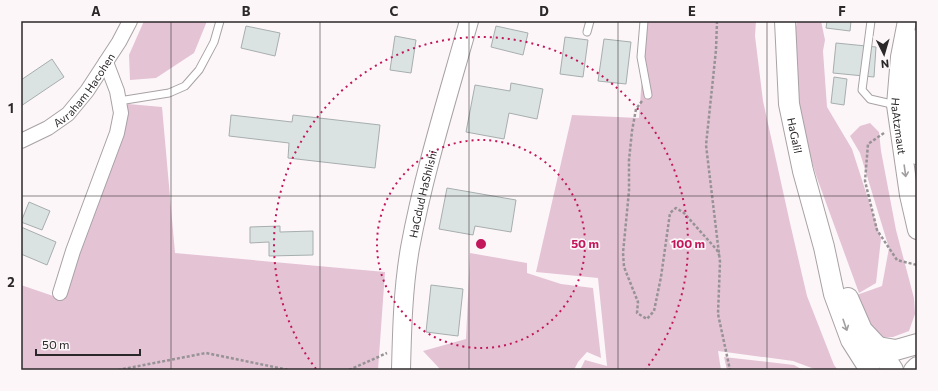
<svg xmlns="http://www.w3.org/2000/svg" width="938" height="391" font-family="Commissioner,sans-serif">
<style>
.green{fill:#e4c3d5}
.building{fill:#dbe2e2;stroke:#a7aeae}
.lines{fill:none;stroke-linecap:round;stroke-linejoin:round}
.service-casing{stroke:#a8a2a5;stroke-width:9}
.minor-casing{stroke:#a8a2a5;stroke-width:16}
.tertiary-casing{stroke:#a8a2a5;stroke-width:20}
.secondary-casing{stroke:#a8a2a5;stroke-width:22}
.path{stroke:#979395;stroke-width:2.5;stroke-dasharray:3 2;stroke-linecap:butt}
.service{stroke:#fff;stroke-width:7}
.minor{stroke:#fff;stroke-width:14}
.tertiary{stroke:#fff;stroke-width:18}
.secondary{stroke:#fff;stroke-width:20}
.oneway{stroke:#a09e9f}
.grid{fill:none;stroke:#2b282a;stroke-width:1;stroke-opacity:0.55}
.ring{fill:none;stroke:#c2185b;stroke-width:2;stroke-dasharray:2 4}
.labels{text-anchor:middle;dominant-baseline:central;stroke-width:3.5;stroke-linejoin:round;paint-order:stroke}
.street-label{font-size:11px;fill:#2b282a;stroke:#fcf6f9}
.centre{fill:#c2185b;stroke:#fcf6f9;stroke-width:2}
.ring-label{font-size:12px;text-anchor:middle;font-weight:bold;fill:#c2185b;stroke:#fcf6f9;stroke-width:3.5;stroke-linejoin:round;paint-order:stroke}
.neatline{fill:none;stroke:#2b282a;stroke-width:1.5}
.grid-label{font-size:13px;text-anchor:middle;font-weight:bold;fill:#2b282a}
</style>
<rect width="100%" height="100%" fill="#fcf6f9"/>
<!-- green -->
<g class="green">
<path d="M144 21H207L194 53 156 78 130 80 129 55Z"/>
<path d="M646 21H756L755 36 763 101 790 223 807 296 834 365 838 370H817L793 361 718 351 721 370H580L585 360 607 366 598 278 536 272 572 115 639 118Z"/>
<path d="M797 21H821L825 40 823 51 827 107 852 149 881 239 876 283 859 293 817 178 799 121 792 50Z"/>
<path d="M128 104 162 107 175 253 385 272 378 370H21V285L59 298Z"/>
<path d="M870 123 879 132 881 151 896 230 914 298 915 314 909 331 893 337 877 338 851 297 882 286 889 248 860 153 850 136 860 126Z"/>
<path d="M470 253 527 263V273L561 284 593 288 601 358 587 352 578 362 574 370H439V368L423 351 466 339Z"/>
<path d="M724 357 794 365 803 370H727Z"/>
</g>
<!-- building -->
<g class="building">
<path d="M827 21H851L850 31 826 28Z"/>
<path d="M246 26 280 33 275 56 241 48Z"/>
<path d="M496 26 528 33 523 55 491 47Z"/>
<path d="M395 36 416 40 411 73 390 70Z"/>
<path d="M565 37 588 40 583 77 560 74Z"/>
<path d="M604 39 631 42 626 84 598 81Z"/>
<path d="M836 43 876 47 874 77 833 73Z"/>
<path d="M52 59 64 77 21 106V80Z"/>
<path d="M834 77 847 79 844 105 831 103Z"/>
<path d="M511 83 543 89 537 119 509 113 504 139 466 132 475 85 510 91Z"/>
<path d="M231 115 292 122 293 115 380 125 375 168 288 158 289 143 229 136Z"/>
<path d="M447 188 516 200 511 232 475 226 473 235 439 229Z"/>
<path d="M29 202 50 211 42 230 21 222Z"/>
<path d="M280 226V232L313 231V255L269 256V242L250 243V227Z"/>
<path d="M21 227 56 242 47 265 21 254Z"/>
<path d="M431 285 463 289 458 336 426 332Z"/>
</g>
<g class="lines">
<!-- service casing -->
<g class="service-casing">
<g id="service">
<path d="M644 21 641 57 648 95"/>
<path d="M871 21 862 90 870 99 896 105"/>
<path d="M587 32 590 21"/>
<path d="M119 101 169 93 185 86 199 70 214 42 220 21"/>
</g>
</g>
<!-- minor casing -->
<g class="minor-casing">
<g id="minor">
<path id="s1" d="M21 141 48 128 68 114 87 91 119 42 130 21"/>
<path d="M60 293 73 251 117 133 121 113 117 91 106 62"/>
</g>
</g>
<!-- tertiary casing -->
<g class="tertiary-casing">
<g id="tertiary">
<path id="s2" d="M907 21 900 57 896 105 909 195 917 230"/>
<path d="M917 39C907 83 909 111 917 155"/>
<path id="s3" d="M401 370C402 329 403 288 410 248 424 172 448 96 469 21"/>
<path d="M913 370 917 366"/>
</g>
</g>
<!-- secondary casing -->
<g class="secondary-casing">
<g id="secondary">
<path id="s4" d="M785 21 789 104 803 171 824 247 834 294 851 340 870 370"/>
<path d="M848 298 862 330 878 347 893 370"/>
<path d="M878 347 896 350 917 344"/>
</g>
</g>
<!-- path -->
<g class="path">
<path d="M717 21 716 50 706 145 720 262 718 314 730 370"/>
<path d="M642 101 636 109 632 131 629 160V191L623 253 624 267 638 302 637 313 647 319 654 311 661 277 670 213 676 208 684 213 717 250 719 255"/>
<path d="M884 133 868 144 865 181 877 230 897 260 917 265"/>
<path d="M118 370 206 353 289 370"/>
<path d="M349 370 387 353"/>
</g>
<!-- service -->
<use href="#service" class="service"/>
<!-- minor -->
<use href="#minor" class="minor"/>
<!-- tertiary -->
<use href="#tertiary" class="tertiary"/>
<!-- secondary -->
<use href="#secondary" class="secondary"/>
</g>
<!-- one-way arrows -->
<defs><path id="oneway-shaft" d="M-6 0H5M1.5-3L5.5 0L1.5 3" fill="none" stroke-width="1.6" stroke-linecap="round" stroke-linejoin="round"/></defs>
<g class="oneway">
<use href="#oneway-shaft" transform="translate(905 171) rotate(82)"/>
<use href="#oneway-shaft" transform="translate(845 325) rotate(71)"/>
</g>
<!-- grid -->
<path class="grid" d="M171 21V370M320 21V370M469 21V370M618 21V370M767 21V370M21 196H917"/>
<!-- distance rings -->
<g class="ring">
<circle cx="481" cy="244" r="104"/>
<path d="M316 369A207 207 0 1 1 646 369"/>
</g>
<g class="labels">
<!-- street labels -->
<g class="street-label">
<text stroke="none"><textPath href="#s1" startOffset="83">Avraham Hacohen</textPath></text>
<text stroke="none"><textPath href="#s2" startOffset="106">HaAtzmaut</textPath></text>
<text stroke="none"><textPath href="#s4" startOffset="115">HaGalil</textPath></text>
<text stroke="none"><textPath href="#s3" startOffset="178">HaGdud HaShlishi</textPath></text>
</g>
</g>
<circle cx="481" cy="244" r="6" class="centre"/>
<g class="ring-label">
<text x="585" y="248">50 m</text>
<text x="688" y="248">100 m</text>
</g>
<!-- border -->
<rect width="938" height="391" fill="none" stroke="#fcf6f9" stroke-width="44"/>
<!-- north arrow -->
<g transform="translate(884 54) rotate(175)" stroke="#fcf6f9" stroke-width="3" paint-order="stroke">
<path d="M0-3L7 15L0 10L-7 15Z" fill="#2b282a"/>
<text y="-6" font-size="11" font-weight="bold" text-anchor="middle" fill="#2b282a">N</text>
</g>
<!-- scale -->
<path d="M36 349v6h104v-6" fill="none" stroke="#2b282a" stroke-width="2"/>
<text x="42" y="349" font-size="12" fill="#2b282a" stroke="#fcf6f9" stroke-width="3" paint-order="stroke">50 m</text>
<rect x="22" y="22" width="894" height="347" class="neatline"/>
<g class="grid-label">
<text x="96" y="16">A</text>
<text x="246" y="16">B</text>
<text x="394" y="16">C</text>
<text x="544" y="16">D</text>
<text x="692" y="16">E</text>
<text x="842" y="16">F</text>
<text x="11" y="113">1</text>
<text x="11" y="287">2</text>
</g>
</svg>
